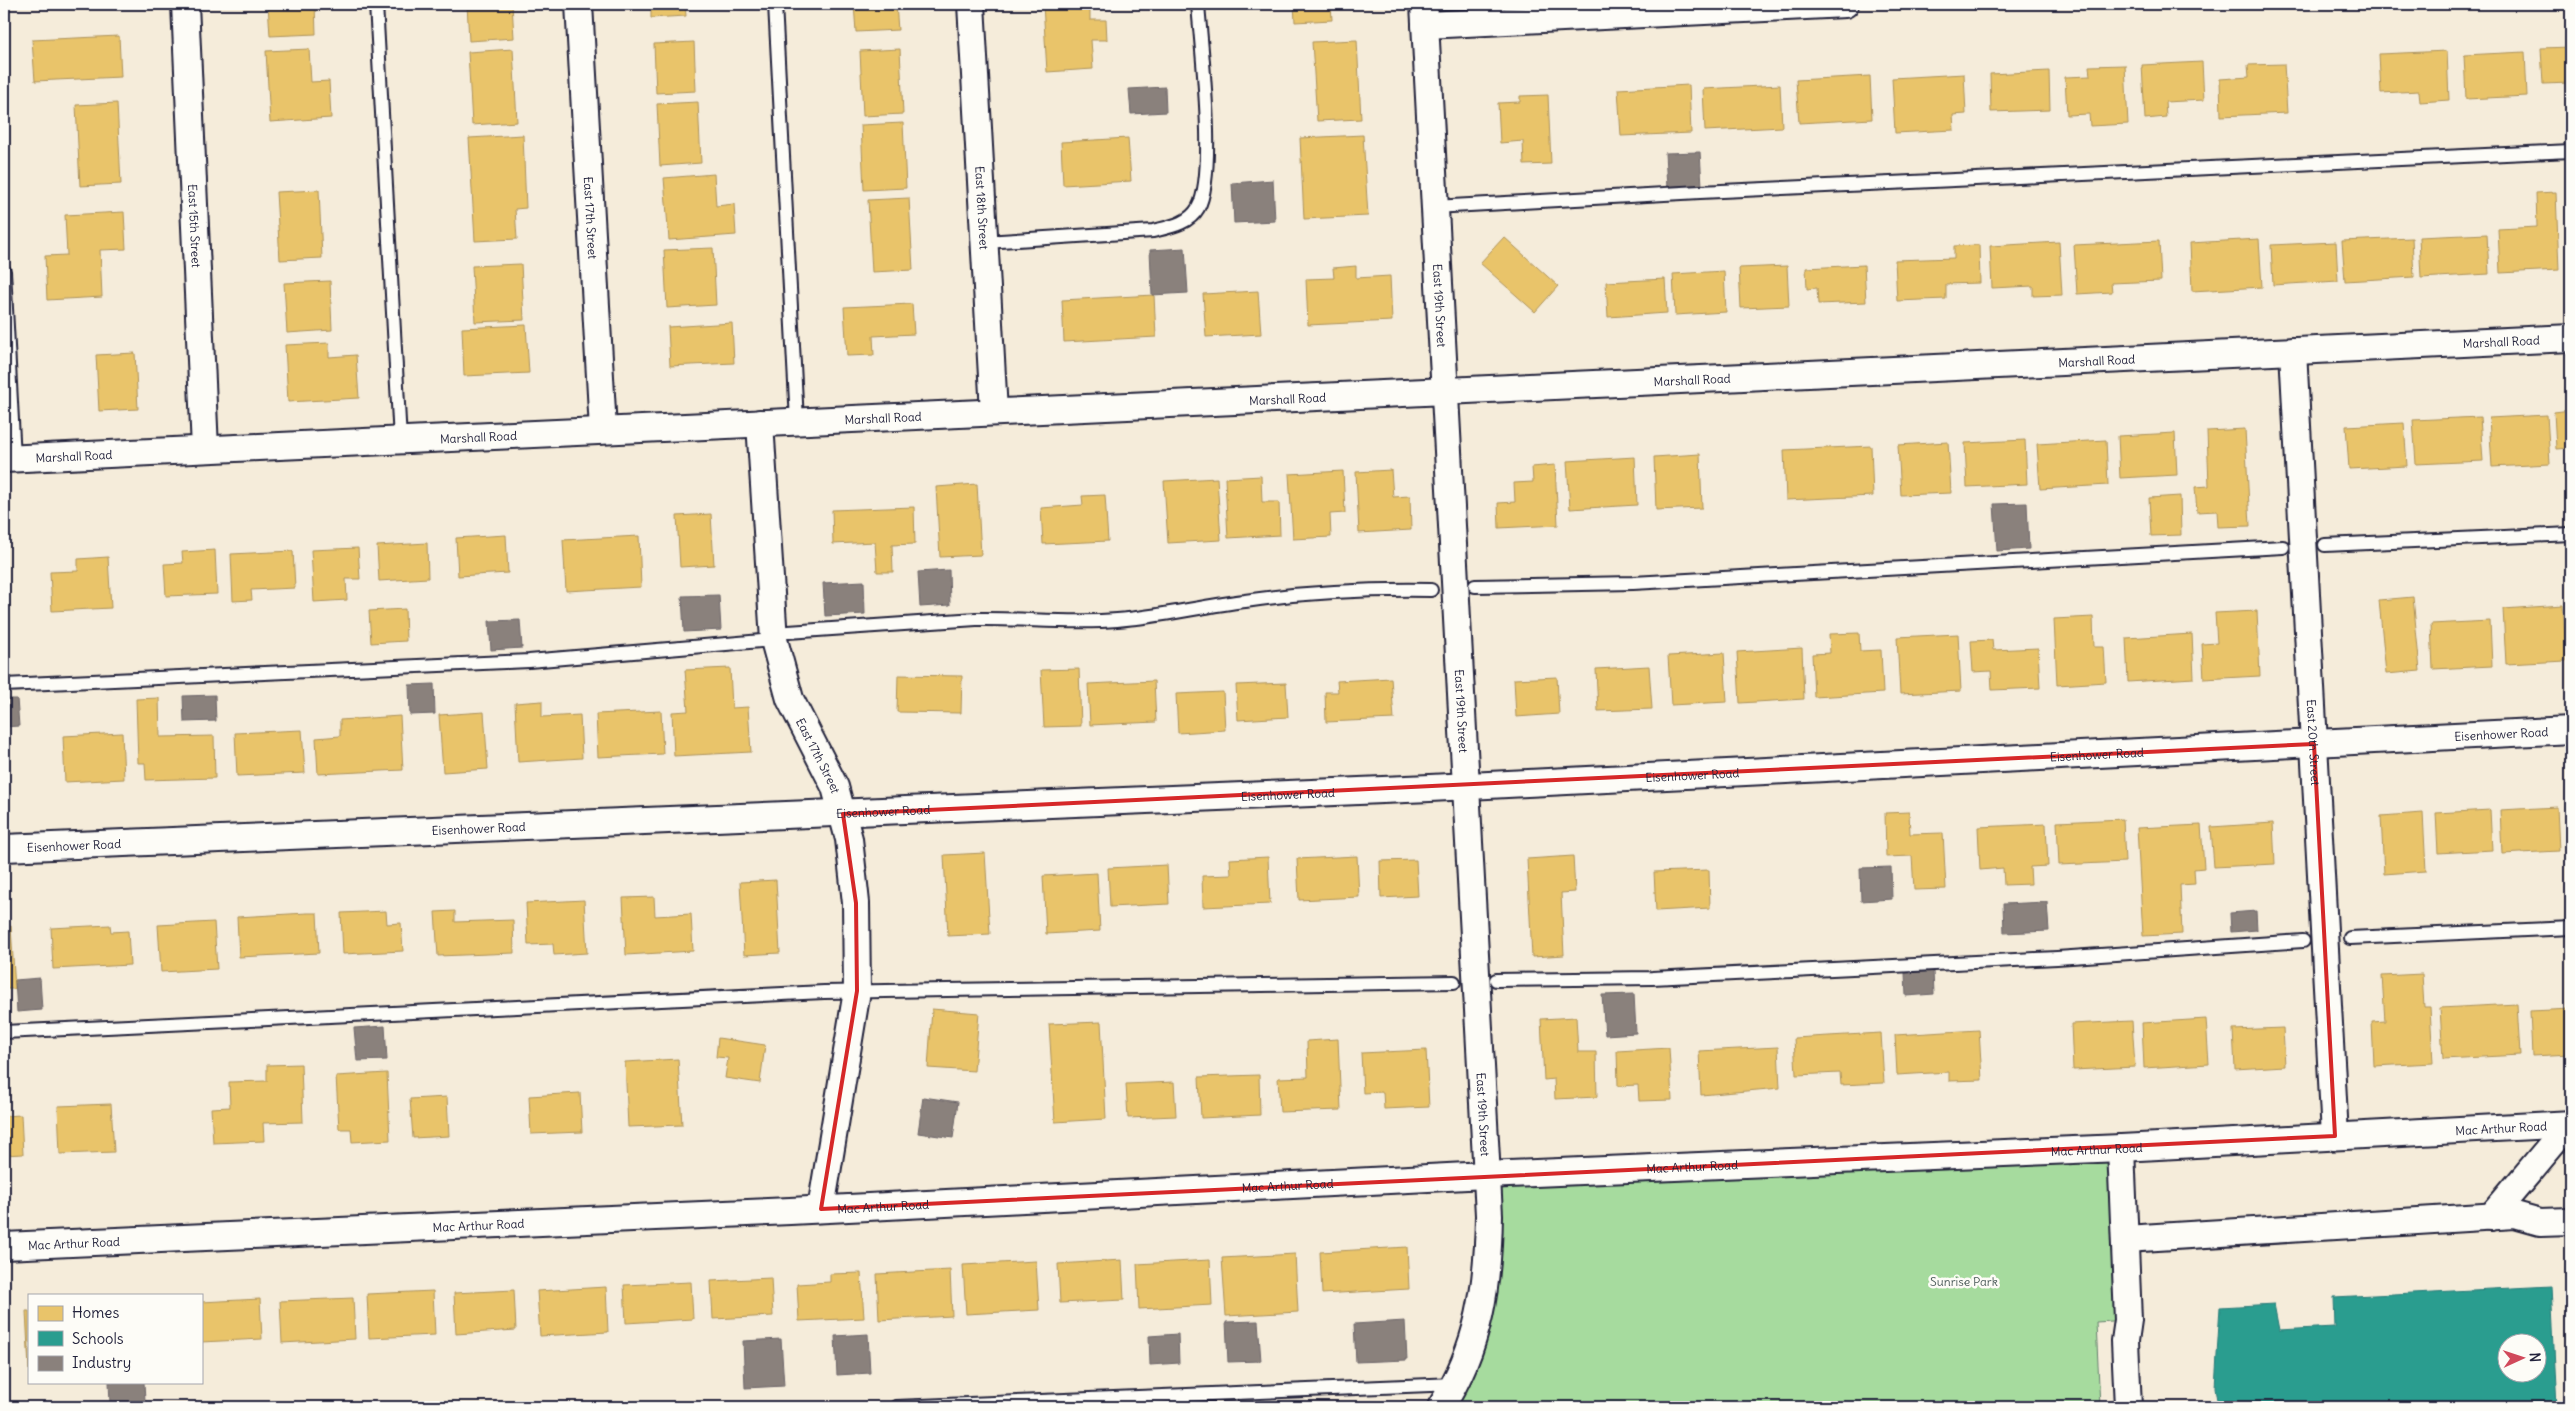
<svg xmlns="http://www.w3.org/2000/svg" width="2575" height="1411" font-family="Delius,sans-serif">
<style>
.green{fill:#a6db9e;stroke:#647e6c}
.homes{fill:#e9c46a;stroke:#ad935c}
.schools{fill:#2a9d8f;stroke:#287876;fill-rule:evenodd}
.industry{fill:#8a817c;stroke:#6b6468}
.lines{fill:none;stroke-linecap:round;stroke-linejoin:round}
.service-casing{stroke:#22223b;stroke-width:16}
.minor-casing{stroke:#22223b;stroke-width:30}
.service{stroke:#fdfcf7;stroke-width:12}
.minor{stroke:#fdfcf7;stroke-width:26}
.marked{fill:none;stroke:#d62828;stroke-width:4;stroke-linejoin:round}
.labels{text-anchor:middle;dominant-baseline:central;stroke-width:5;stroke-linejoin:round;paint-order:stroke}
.street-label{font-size:12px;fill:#22223b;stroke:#fdfcf7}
.park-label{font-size:12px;fill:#4a5a59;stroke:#fdfcf7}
</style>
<rect width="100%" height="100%" fill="#f5ecda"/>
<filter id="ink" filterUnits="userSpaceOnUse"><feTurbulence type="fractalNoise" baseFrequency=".02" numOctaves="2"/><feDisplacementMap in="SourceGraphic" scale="10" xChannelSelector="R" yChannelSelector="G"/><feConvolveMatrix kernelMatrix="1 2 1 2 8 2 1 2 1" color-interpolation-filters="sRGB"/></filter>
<g filter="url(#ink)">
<!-- green -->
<path class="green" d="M2121 1148 2128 1320 2096 1322 2100 1407H1441L1473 1342 1486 1175Z"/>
<!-- homes -->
<g class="homes">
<path d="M268 4H315L316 34 270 36Z"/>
<path d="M467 4H512L514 38 469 41Z"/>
<path d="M651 4H685L686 16 651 18Z"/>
<path d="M854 4H896L898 30 856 32Z"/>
<path d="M1043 4H1090V20H1106L1107 40H1091L1093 69 1047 72Z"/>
<path d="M1294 4H1331L1332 20 1295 22Z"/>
<path d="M119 36 121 77 35 81 32 40Z"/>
<path d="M1357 40 1361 119 1317 121 1312 42Z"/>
<path d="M694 42 696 91 656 93 654 44Z"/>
<path d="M2571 47V83L2543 84 2541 48Z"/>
<path d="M309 49 311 82 329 81 331 118 270 122 266 51Z"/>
<path d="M513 49 517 122 472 125 468 52Z"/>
<path d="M900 49 903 114 863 116 860 51Z"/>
<path d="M2447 51 2449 100 2420 102 2419 91 2381 93 2379 54Z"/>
<path d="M2525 52 2527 96 2466 99 2464 55Z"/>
<path d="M2202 62 2204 100 2165 102 2166 117 2145 119 2142 65Z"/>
<path d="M2284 64 2287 113 2221 116 2220 79 2249 77 2248 65Z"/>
<path d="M2125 65 2128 124 2090 126 2089 114 2067 115 2065 77 2090 76 2089 66Z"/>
<path d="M2049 71 2050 110 1991 112 1990 74Z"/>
<path d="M1964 74 1966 114 1953 115 1954 130 1895 133 1892 78Z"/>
<path d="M1870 76 1872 119 1799 123 1796 80Z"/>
<path d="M1689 85 1691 133 1621 136 1618 89Z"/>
<path d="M1780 85 1782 127 1705 131 1703 89Z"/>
<path d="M1548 95 1551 164 1524 165 1523 141 1500 143 1498 103 1520 102V96Z"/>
<path d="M698 102 701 163 660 166 657 104Z"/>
<path d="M117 103 121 184 80 186 76 105Z"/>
<path d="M903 123 906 188 864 190 861 125Z"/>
<path d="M523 135 526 208 515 209 517 239 475 241 469 138Z"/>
<path d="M1363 135 1368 216 1304 219 1300 138Z"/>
<path d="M1128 138 1131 181 1063 185 1061 142Z"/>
<path d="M714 174 716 206 734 204 736 235 669 240 664 178Z"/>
<path d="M319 190 322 258 280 260 276 192Z"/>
<path d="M2556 192 2559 270 2500 273 2498 229 2537 227 2536 193Z"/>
<path d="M909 198 913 270 872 272 868 200Z"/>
<path d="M124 212 126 249 100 250 102 297 47 300 45 256 67 255 65 215Z"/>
<path d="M2487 234 2489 274 2421 278 2419 237Z"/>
<path d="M1504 237 1558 286 1535 312 1480 263Z"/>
<path d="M2412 238 2414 277 2345 281 2342 241Z"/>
<path d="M2259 239 2262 287 2192 291 2190 243Z"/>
<path d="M2159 241 2161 281 2111 283 2112 292 2077 294 2074 245Z"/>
<path d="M2059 242 2062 295 2033 296V286L1992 288 1990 246Z"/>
<path d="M2336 242 2338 281 2273 285 2271 245Z"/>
<path d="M1979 245 1980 283 1946 284V299L1897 301 1895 260 1954 258V246Z"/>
<path d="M713 248 716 305 667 308 664 250Z"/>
<path d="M521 264 524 320 475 322 472 266Z"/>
<path d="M1864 265 1866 302 1818 304 1817 288 1807 289 1806 268Z"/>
<path d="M1356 266V278L1390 276 1392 321 1308 325 1306 279 1334 278 1333 268Z"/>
<path d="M1787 266 1789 306 1741 308 1739 268Z"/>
<path d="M1724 271 1726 312 1675 315 1673 274Z"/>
<path d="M1665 279 1667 313 1608 317 1606 282Z"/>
<path d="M330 281 332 330 287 333 284 283Z"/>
<path d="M1258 291 1261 334 1206 337 1203 294Z"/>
<path d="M1154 295 1156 337 1064 342 1062 300Z"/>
<path d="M912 304 914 334 873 336 874 355 847 356 844 307Z"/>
<path d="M732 323 734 363 670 366 668 327Z"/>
<path d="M526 325 529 373 464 376 462 328Z"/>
<path d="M329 343V357L356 355 359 398 288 402 285 345Z"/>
<path d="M135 353 138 409 99 411 96 355Z"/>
<path d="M2571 410V448L2556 449 2554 412Z"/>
<path d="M2547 415 2550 464 2492 467 2489 418Z"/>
<path d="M2480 417 2483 461 2416 464 2413 420Z"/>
<path d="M2404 423 2407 466 2349 469 2346 426Z"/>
<path d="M2245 429 2250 526 2218 527 2217 511 2197 512 2195 487 2209 486 2207 431Z"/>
<path d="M2175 433 2177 475 2120 478 2118 436Z"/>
<path d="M2025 440 2027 484 1967 487 1965 443Z"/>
<path d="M2106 440 2108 485 2040 489 2037 444Z"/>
<path d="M1948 442 1951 493 1901 495 1898 445Z"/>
<path d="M1871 446 1873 496 1786 500 1784 450Z"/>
<path d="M1700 454 1702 508 1656 510 1654 457Z"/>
<path d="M1635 457 1637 505 1570 509 1567 461Z"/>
<path d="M1555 465 1558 525 1499 528 1498 503 1515 502 1514 483 1533 482 1532 467Z"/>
<path d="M1391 470 1393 497 1410 496 1411 530 1359 533 1356 472Z"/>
<path d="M1343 471 1345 513 1330 514 1331 537 1293 539 1289 474Z"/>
<path d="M1261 476 1262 502H1279L1280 535 1228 538 1225 478Z"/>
<path d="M1217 478 1221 540 1168 543 1164 481Z"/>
<path d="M977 484 981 555 940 557 936 487Z"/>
<path d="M1105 495 1108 541 1043 544 1041 508 1083 505 1082 496Z"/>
<path d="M2180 496 2181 535 2151 536 2149 498Z"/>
<path d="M914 507 915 544 892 545 893 572H877L875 542 833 544 832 510Z"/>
<path d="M711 514 714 565 680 567 677 516Z"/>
<path d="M506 535 508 573 458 576 456 538Z"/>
<path d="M639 536 641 587 566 591 563 540Z"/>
<path d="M427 543 428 578 379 581 377 546Z"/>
<path d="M358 548 360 579H346L347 600 314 602 311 550Z"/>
<path d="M215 550 217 594 166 596 164 564 183 563 182 552Z"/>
<path d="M293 551 295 588 251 590 252 600 233 601 231 554Z"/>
<path d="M108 557 111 608 52 611 50 572 78 571V559Z"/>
<path d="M2413 597 2420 671 2386 674 2379 600Z"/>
<path d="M2563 605 2566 661 2506 664 2503 609Z"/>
<path d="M405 609 406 641 371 643 369 611Z"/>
<path d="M2257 611 2260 676 2204 679 2202 644 2217 643 2215 613Z"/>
<path d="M2093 617 2094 647H2104L2106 682 2057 685 2054 619Z"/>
<path d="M2490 621 2492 666 2433 669 2431 624Z"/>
<path d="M1859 633 1860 651 1881 650 1883 693 1814 697 1812 654 1830 653 1829 634Z"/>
<path d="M1958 634 1961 691 1900 694 1897 637Z"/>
<path d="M2192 634 2194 678 2128 682 2126 638Z"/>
<path d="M1992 640 1993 650 2038 648 2040 688 1992 690 1991 671 1973 672 1971 641Z"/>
<path d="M1802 648 1804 699 1740 703 1737 652Z"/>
<path d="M1724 653 1727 702 1671 705 1668 656Z"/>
<path d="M1649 666 1652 709 1598 711 1596 669Z"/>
<path d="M730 668 732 708 748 707 751 752 674 756 672 712 688 711 685 670Z"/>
<path d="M1079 669 1081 726 1044 727 1041 670Z"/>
<path d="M898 675 962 676 961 713 897 712Z"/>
<path d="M1557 677 1559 714 1516 717 1514 679Z"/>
<path d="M1391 678 1394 719 1326 722 1325 692H1338L1337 681Z"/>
<path d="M1154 681 1156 722 1090 725 1088 684Z"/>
<path d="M1286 683 1288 717 1238 720 1236 685Z"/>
<path d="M1223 692 1225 730 1178 733 1176 694Z"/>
<path d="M159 698 160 737 214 736 215 778 146 780 145 763H138L136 699Z"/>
<path d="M542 701V717L580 715 582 758 518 762 515 703Z"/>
<path d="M661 711 663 754 598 757 596 714Z"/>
<path d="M484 712 488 769 443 772 439 715Z"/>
<path d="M400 716 403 770 318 774 316 738 340 736V720Z"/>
<path d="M302 730 305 773 237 776 235 733Z"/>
<path d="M122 733 124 779 65 782 63 736Z"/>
<path d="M2557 807 2559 851 2502 854 2500 810Z"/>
<path d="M2490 810 2492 850 2438 853 2436 813Z"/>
<path d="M1909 812 1910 834 1943 833 1946 889 1914 890 1912 856 1886 857 1885 813Z"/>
<path d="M2423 813 2426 871 2384 874 2381 816Z"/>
<path d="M2123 819 2125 862 2059 865 2057 822Z"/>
<path d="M2273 823 2275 864 2214 867 2211 827Z"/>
<path d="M2046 824 2048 866 2030 867 2031 884 2004 885 2003 868 1980 870 1978 827Z"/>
<path d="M2201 825 2204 868 2194 869 2195 884 2180 885 2182 934 2143 936 2137 828Z"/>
<path d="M985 853 990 934 948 936 944 855Z"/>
<path d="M1357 856 1359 897 1299 900 1297 859Z"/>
<path d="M1573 856 1575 892 1561 893 1564 955 1532 957 1527 859Z"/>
<path d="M1268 857 1270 904 1203 907 1202 876 1231 875 1230 859Z"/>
<path d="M1416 860 1418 896 1381 898 1380 861Z"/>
<path d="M1167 865 1169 904 1110 907 1108 868Z"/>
<path d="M1709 870 1710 908 1656 911 1654 872Z"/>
<path d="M1097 873 1100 931 1046 934 1043 876Z"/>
<path d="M776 880 780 953 744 955 740 882Z"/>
<path d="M654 897 655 916 691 914 693 951 626 955 623 898Z"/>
<path d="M584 900 587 953 554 955 553 944 528 945 526 903Z"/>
<path d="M386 911 387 924 401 923 403 951 343 954 341 913Z"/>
<path d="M455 911V922L513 920 514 953 438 956 435 912Z"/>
<path d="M307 913H317L319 953 239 957 237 917Z"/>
<path d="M214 922 217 969 161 972 158 925Z"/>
<path d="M110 925 111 932 128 931 130 965 53 969 51 928Z"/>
<path d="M11 926 15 989H4V927Z"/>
<path d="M2422 974 2424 1007H2430L2433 1063 2374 1066 2372 1022 2385 1021 2382 976Z"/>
<path d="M2517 1004 2520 1055 2443 1059 2440 1008Z"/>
<path d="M932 1009 979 1013 974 1071 928 1068Z"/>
<path d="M2571 1009V1054L2532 1056 2530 1011Z"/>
<path d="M1576 1017 1578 1052H1596L1597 1097 1555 1099 1554 1079 1544 1080 1541 1019Z"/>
<path d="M2206 1019 2209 1064 2144 1068 2142 1023Z"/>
<path d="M2132 1021 2135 1067 2073 1070 2071 1024Z"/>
<path d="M1101 1022 1106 1119 1055 1122 1049 1024Z"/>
<path d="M2283 1028 2285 1066 2235 1069 2233 1030Z"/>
<path d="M1979 1030 1982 1080 1949 1081V1072L1897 1075 1895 1035Z"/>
<path d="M1881 1033 1884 1083 1841 1085 1840 1073 1796 1075 1794 1038Z"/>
<path d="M718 1038 765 1045 760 1083 725 1078 728 1058 716 1057Z"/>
<path d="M1338 1039 1341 1110 1280 1112 1278 1078 1308 1077 1307 1041Z"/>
<path d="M1778 1047 1780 1088 1701 1095 1699 1051Z"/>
<path d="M1669 1048 1672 1100 1639 1101 1638 1085 1618 1086 1617 1051Z"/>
<path d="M1426 1050 1429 1107 1384 1109 1383 1092 1363 1093 1361 1053Z"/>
<path d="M678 1059 682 1125 628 1127 625 1062Z"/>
<path d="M301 1064 303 1122 263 1123 264 1141 213 1143 211 1108 230 1107 229 1082 267 1081V1065Z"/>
<path d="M387 1073 390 1140 352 1142 351 1129H339L336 1076Z"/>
<path d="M1259 1075 1260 1115 1201 1118 1199 1077Z"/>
<path d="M1174 1082 1176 1116 1128 1118 1126 1084Z"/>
<path d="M580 1093 582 1132 531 1134 529 1096Z"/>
<path d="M447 1097 449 1136 413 1138 410 1099Z"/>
<path d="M111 1104 114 1152 60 1154 58 1106Z"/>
<path d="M21 1115 23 1154 4 1155V1116Z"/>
<path d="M1407 1247 1409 1289 1322 1294 1320 1252Z"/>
<path d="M1295 1254 1298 1312 1226 1316 1222 1258Z"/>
<path d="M1122 1260 1124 1300 1060 1303 1058 1264Z"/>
<path d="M1210 1260 1212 1305 1139 1309 1137 1264Z"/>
<path d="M1036 1261 1039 1310 966 1314 963 1265Z"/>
<path d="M950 1270 952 1316 879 1320 877 1274Z"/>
<path d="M861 1273 864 1318 799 1321 797 1284 830 1282V1274Z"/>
<path d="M771 1278 773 1316 713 1319 711 1281Z"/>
<path d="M691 1282 693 1319 626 1323 624 1285Z"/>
<path d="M606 1287 608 1332 540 1336 537 1291Z"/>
<path d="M514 1290 516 1330 456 1334 454 1293Z"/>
<path d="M433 1291 435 1335 369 1338 367 1294Z"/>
<path d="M353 1298 355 1339 282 1343 280 1301Z"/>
<path d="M260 1299 262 1339 201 1342V1302Z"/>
<path d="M26 1311H29V1370Z"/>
</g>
<!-- schools -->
<path class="schools" d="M2551 1286 2557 1407H2218L2215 1387 2220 1307 2274 1304 2279 1330 2335 1327 2334 1297ZM2508 1344H2538V1374H2508Z"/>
<!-- industry -->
<g class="industry">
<path d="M1165 87 1166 112 1131 114 1129 89Z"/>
<path d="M1700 152 1702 186 1667 188 1665 153Z"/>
<path d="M1273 180 1275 221 1234 223 1232 183Z"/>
<path d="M1185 248 1188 293 1152 295 1150 250Z"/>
<path d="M2027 503 2029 549 1997 551 1994 504Z"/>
<path d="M949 570 950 605 920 607 918 572Z"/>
<path d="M864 581 865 614 825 616 823 583Z"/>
<path d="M719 595 721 630 684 632 682 596Z"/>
<path d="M520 620 522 648 491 650 489 621Z"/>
<path d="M434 684 435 714 410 715 409 685Z"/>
<path d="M215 695 216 721 184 722 183 696Z"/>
<path d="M4 699H17L19 726 4 727Z"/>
<path d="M1891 867 1892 899 1861 901 1860 868Z"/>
<path d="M2047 902 2049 931 2004 933 2003 904Z"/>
<path d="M2256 911 2257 930 2231 932 2230 913Z"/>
<path d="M1933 971 1934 994 1906 996 1905 973Z"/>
<path d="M40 978 42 1010 17 1012 15 980Z"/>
<path d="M1634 994 1636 1033 1605 1035 1602 995Z"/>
<path d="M385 1026 387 1060 357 1061 354 1028Z"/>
<path d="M923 1097 958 1102 953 1138 918 1133Z"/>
<path d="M1258 1321 1261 1361 1228 1362 1226 1322Z"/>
<path d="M1405 1321 1407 1360 1356 1362 1354 1324Z"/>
<path d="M868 1334 870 1373 837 1375 835 1336Z"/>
<path d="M1178 1334 1179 1363 1150 1365 1149 1336Z"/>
<path d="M781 1339 784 1386 745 1388 743 1341Z"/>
<path d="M109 1382H144L145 1401 110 1403Z"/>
</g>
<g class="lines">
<!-- service casing -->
<g class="service-casing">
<g id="service">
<path d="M376 4 400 440"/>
<path d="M775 4 797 421"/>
<path d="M1434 207 1700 192 2571 151"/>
<path d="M985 242 1153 231C1169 227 1189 224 1198 208 1217 174 1201 47 1198 4"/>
<path d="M4 271 14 458"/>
<path d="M2325 545 2571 534"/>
<path d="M1475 586 1633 583 2283 547"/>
<path d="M774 633 976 619C1023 618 1070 624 1117 620 1160 617 1202 606 1245 601 1306 592 1369 589 1431 590"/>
<path d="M4 685 529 661 774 640"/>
<path d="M2350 938 2571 928"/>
<path d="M1496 980 1652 978 2057 958 2303 941"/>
<path d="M4 1032 824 992 1454 982"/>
<path d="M896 1407 1455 1384"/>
</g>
</g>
<!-- minor casing -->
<g class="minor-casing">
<g id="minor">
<path id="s1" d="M185 4 205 449"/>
<path id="s2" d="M579 4 603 430"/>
<path id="s3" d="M971 4 994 412"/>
<path id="s4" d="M1424 4 1489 1215C1488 1286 1480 1346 1441 1407"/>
<path d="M1425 25 1845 4"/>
<path id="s5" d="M2293 351 2335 1136"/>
<path id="s6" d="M760 423 774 640 790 699 835 787 849 839 856 903 857 991 821 1209"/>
<path id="s7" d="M4 459 2571 338"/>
<path id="s8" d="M4 848 1430 788 2571 730"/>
<path d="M2121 1148 2128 1320 2125 1341 2128 1407"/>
<path d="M2491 1217 2569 1124"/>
<path d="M2125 1239 2515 1215 2540 1222 2571 1221"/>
<path id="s9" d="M4 1246 790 1211 1486 1175 2121 1148 2571 1124"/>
</g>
</g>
<!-- service -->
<use href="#service" class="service"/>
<!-- minor -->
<use href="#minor" class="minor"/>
</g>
</g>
<!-- marked area -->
<path class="marked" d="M2314 744 2335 1136 821 1209 857 991 856 903 843 814Z"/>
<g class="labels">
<!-- street labels -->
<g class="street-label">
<text stroke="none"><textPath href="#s3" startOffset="204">East 18th Street</textPath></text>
<text stroke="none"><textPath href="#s2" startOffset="214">East 17th Street</textPath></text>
<text stroke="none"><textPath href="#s1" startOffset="222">East 15th Street</textPath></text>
<text stroke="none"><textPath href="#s4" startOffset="302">East 19th Street</textPath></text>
<text stroke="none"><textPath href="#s7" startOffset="2500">Marshall Road</textPath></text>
<text stroke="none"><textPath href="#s7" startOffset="2095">Marshall Road</textPath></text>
<text stroke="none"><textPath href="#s7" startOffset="1690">Marshall Road</textPath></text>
<text stroke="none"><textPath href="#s7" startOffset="1285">Marshall Road</textPath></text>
<text stroke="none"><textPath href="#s7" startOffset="880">Marshall Road</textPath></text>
<text stroke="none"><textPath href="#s7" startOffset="475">Marshall Road</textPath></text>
<text stroke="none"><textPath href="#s7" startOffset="70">Marshall Road</textPath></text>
<text stroke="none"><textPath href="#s4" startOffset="708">East 19th Street</textPath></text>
<text stroke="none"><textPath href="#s8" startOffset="2500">Eisenhower Road</textPath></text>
<text stroke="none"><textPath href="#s5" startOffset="392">East 20th Street</textPath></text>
<text stroke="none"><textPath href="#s8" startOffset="2095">Eisenhower Road</textPath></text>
<text stroke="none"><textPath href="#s6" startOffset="342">East 17th Street</textPath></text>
<text stroke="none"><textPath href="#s8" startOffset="1690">Eisenhower Road</textPath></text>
<text stroke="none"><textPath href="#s8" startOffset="1285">Eisenhower Road</textPath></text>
<text stroke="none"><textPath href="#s8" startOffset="880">Eisenhower Road</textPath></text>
<text stroke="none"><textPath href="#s8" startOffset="475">Eisenhower Road</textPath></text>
<text stroke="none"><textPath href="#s8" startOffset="70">Eisenhower Road</textPath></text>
<text stroke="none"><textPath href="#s4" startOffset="1112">East 19th Street</textPath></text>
<text stroke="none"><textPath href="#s9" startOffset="2500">Mac Arthur Road</textPath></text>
<text stroke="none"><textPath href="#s9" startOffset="2095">Mac Arthur Road</textPath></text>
<text stroke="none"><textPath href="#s9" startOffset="1690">Mac Arthur Road</textPath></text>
<text stroke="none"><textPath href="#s9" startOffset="1285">Mac Arthur Road</textPath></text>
<text stroke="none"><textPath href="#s9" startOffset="880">Mac Arthur Road</textPath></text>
<text stroke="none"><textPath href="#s9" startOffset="475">Mac Arthur Road</textPath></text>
<text stroke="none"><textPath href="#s9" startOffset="70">Mac Arthur Road</textPath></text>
</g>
<!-- park labels -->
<g class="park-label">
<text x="1964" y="1281">Sunrise Park</text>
</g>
</g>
<!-- margin -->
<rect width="2575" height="1411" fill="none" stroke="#fdfcf7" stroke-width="20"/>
<rect x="10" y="10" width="2555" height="1391" fill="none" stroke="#22223b" stroke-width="2" filter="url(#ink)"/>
<!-- legend -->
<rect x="28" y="1294" width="175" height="90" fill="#fdfcf7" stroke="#a5a5ac"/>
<rect x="38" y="1306" width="25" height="15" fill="#e9c46a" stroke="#a5a5ac"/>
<text x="72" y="1318" font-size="15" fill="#22223b">Homes</text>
<rect x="38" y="1331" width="25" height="15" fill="#2a9d8f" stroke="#a5a5ac"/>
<text x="72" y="1344" font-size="15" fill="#22223b">Schools</text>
<rect x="38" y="1356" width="25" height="15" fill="#8a817c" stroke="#a5a5ac"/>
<text x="72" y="1368" font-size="15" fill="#22223b">Industry</text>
<!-- north arrow -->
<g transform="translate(2522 1358) rotate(87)"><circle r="24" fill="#fdfcf7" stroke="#a5a5ac"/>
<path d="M0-4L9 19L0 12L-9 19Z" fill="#d1495b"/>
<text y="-8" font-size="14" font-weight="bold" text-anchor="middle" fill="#22223b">N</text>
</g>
</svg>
